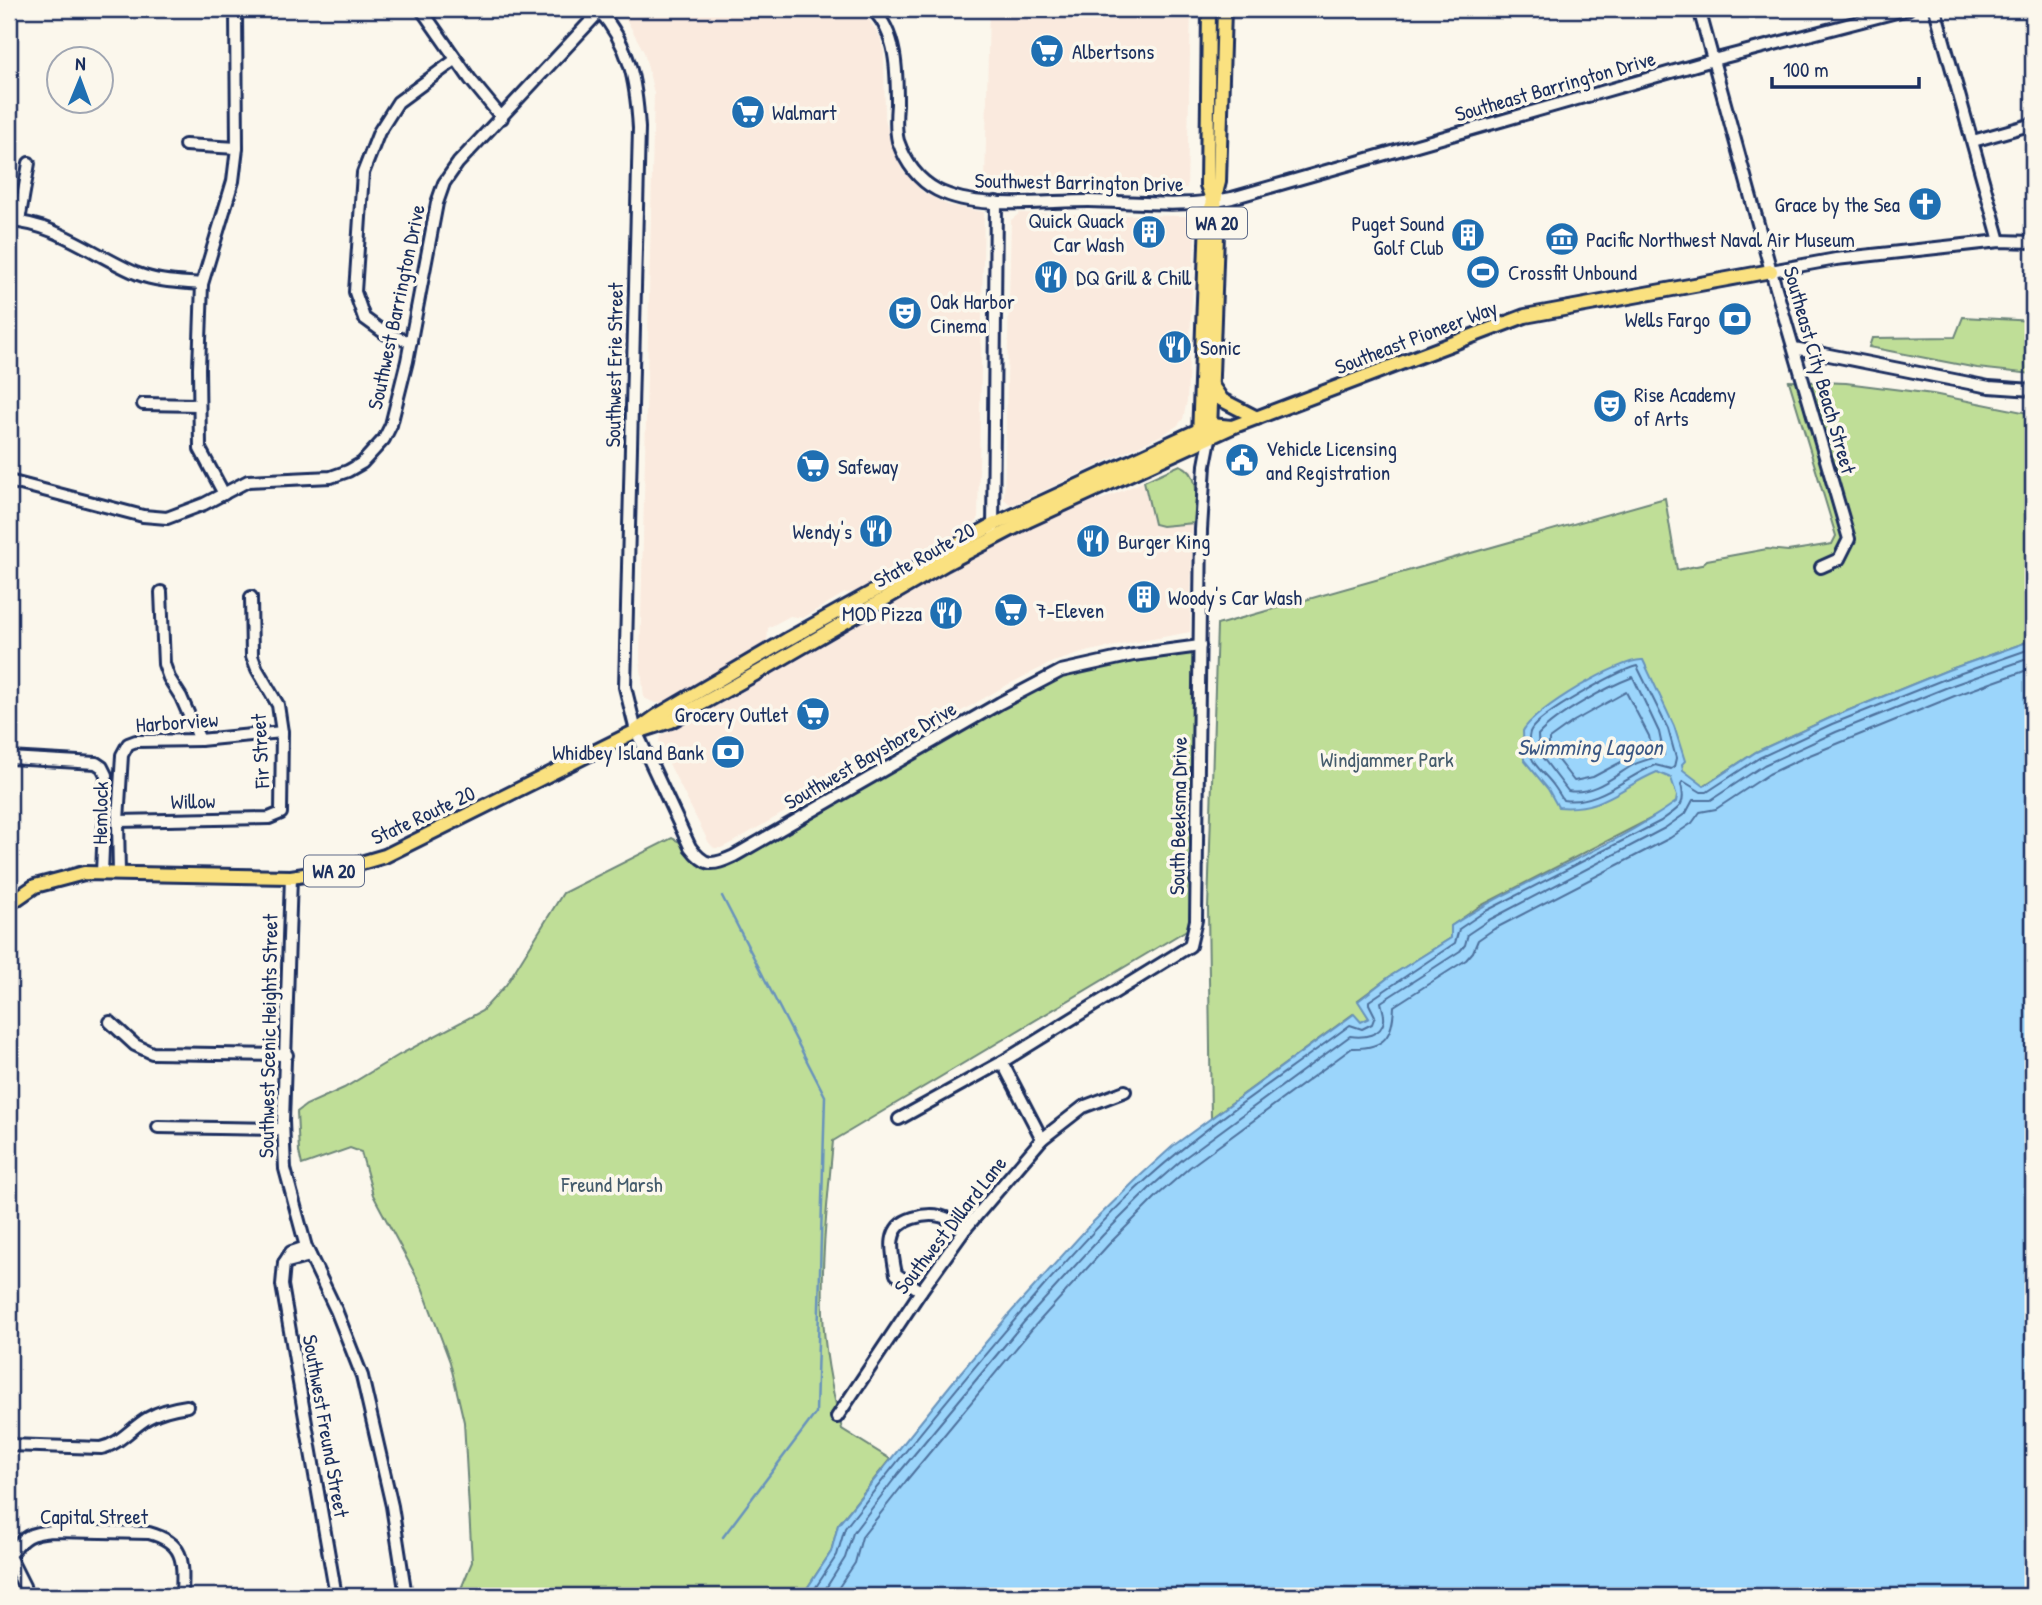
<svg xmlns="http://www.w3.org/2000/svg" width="2042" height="1605" font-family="'Patrick Hand',sans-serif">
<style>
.built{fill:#faeade}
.green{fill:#bfde97;stroke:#6d867a;stroke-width:2}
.water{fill:#9bd5fb;stroke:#6893bc;stroke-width:2}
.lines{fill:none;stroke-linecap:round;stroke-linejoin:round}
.shore{stroke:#4e719d;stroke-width:2}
.stream{stroke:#6893bc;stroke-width:2.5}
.minor-casing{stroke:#1b2f5e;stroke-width:16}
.major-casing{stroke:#1b2f5e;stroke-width:18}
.minor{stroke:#fbf7ec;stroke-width:10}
.major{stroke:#fae180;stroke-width:12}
.labels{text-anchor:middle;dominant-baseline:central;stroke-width:7;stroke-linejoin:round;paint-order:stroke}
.shield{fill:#fbf7ec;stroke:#5e6b89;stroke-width:2}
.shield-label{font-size:19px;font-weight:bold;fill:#1b2f5e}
.poi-label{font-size:21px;fill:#1b2f5e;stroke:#fbf7ec;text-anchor:start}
.street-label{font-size:21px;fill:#1b2f5e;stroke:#fbf7ec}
.park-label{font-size:21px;fill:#445b6c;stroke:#fbf7ec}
.water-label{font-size:23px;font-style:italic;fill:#3b5885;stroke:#fbf7ec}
</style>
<rect width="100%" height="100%" fill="#fbf7ec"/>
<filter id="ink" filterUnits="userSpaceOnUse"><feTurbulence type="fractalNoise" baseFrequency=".0143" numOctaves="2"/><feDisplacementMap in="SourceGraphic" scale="14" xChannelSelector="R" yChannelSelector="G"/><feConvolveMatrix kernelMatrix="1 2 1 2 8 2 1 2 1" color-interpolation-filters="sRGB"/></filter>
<g filter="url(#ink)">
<!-- built -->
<g class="built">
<path d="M626 9H858L870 21 880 37 884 52 885 118 890 142 903 171 923 192 948 205 984 212 978 520 971 527 860 592 845 593 803 618 790 616 768 628 767 643 662 703H655L644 698 640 659 654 93 644 52 624 15Z"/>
<path d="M989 9H1191L1187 188 985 183Z"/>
<path d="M1020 213 1184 216 1190 218 1195 226V236L1187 401 1183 419 1177 426 1164 434 1015 504H1010L1004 499 1011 220Z"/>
<path d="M1181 464 1191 469 1194 474 1190 632 1089 651 1053 662 1007 685 731 843 721 848H714L709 843 660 746 659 740 661 735 745 690 937 577 1024 530 1086 502 1103 499 1131 487Z"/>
</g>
<!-- green -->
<g class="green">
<path d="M1963 317 2033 321 2032 374 1977 368 1869 347 1872 338 1955 337Z"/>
<path d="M1789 381 1846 383 1933 394 2033 414V640L1948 670 1830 718 1756 752 1658 815 1480 906 1451 926V938L1389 977 1358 1000 1369 1018 1361 1023 1353 1014 1211 1118 1208 908 1217 625 1665 498 1677 570 1701 565 1707 560 1767 549 1788 551 1832 544 1836 536Z"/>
<path d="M1180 465C1203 474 1195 503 1194 523L1162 526 1154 524 1144 481Z"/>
<path d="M1200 646 1195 925 833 1141C828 1198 821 1255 823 1312 824 1351 832 1391 842 1429L890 1459 838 1525 831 1552 802 1596H458L472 1562 464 1422 450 1362 422 1287 373 1195 361 1152 350 1148 302 1165 299 1152 297 1112 306 1105 344 1088 399 1055 482 1011 506 985 563 893 672 838 690 847 700 859 722 861 1061 671Z"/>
</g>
<!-- water -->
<path class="water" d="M2033 640V1596H802L831 1552 838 1525 956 1378 1012 1311 1091 1224 1140 1176 1173 1146 1354 1014 1361 1022 1369 1018 1358 1001 1389 977 1451 938V926C1522 879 1606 852 1676 802L1677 796 1671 778 1657 772C1619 788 1603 811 1558 807L1548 789 1524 760 1523 731C1533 710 1621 658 1643 660L1674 726 1685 761 1682 764 1683 770 1704 786 1756 752 1830 718 1948 670Z"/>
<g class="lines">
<!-- shore -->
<g class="shore">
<path d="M1637 666 1668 729 1676 758 1674 767 1671 769 1655 765C1624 778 1598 805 1563 800 1560 795 1557 790 1554 786 1547 775 1531 765 1530 751 1529 745 1528 735 1531 730 1540 714 1618 671 1637 666Z"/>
<path d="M1633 677 1659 732 1664 755C1654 758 1643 760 1633 765 1613 777 1593 795 1568 791L1539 753 1538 735C1557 714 1607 687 1633 677Z"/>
<path d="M1626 692 1649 736 1651 746 1593 777 1574 781 1549 749V739L1574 721Z"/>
<path d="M810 1596 837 1555 845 1528C909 1446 975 1365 1044 1286 1077 1250 1110 1212 1147 1179 1210 1122 1282 1076 1350 1025L1362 1029 1372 1024 1375 1016 1369 1004V1001L1455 943 1459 929 1484 912 1661 821C1678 808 1687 807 1681 784L1683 781 1701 792H1707L1759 758 1832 724 1950 677 2033 648"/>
<path d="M821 1596 845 1558 853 1533 898 1474 1024 1322 1103 1235 1151 1187 1183 1159 1350 1036C1363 1038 1382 1036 1384 1020 1385 1014 1382 1008 1381 1002L1460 951 1465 945 1468 934 1489 920 1665 828 1686 813 1693 800H1711L1764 765 1836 732 1953 685 2033 657"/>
<path d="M833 1596 855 1563 862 1537 906 1481 1032 1329 1110 1243 1158 1195 1190 1167 1352 1048C1385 1049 1393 1036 1394 1006L1466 960 1473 952 1478 940 1494 929 1670 838 1692 823 1700 812 1716 809 1769 774 1805 757 1957 695 2033 668"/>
</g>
<!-- stream -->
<path class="stream" d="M722 896 825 1096 816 1413 723 1537"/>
<!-- minor casing -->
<g class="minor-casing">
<g id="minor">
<path d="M421 9 470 79 502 118"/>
<path d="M598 9C630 46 636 80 639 128L625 687 636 731 690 847C705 867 712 866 734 856L1000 703 1061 671 1133 655 1200 646"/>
<path d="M872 9C897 32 897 73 897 104 896 116 895 129 898 141 905 161 918 180 937 190 978 211 1043 201 1089 201 1137 202 1185 208 1232 198L1713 60 1908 9"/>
<path d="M1699 9 1771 271 1849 539 1839 559 1821 567"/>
<path d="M1935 9 2000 241"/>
<path d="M1973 141 2033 124"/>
<path d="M185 145 237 148"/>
<path d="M9 221C56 223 95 256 138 274 158 282 181 282 202 284"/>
<path d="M19 221 29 163"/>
<path d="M1771 271 1836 259 2000 241 2033 242"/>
<path d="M411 342 386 334 364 318 355 292 363 173 379 132 398 102 455 60"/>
<path d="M1794 348 1989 387 2033 390"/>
<path d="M143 404 198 405"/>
<path d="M9 481 143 516 167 518 204 504 248 481 331 477 348 471 362 463 384 439 391 425 407 361 437 203 444 183 458 163 602 9"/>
<path d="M224 494 200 449 199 368 202 284 233 181 237 148 236 9"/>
<path d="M993 531 996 202"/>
<path d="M161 592 164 664 169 678 181 697 200 740"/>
<path d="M9 758 96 763 102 767 106 775 102 873"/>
<path d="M118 821 269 818 281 813 282 732 278 705 257 669 252 656 251 597"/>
<path d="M119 873 118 821 122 755 128 744 136 741 200 740 282 732"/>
<path d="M291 877 283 1121 285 1169 306 1247 336 1310 362 1376 392 1506 406 1596"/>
<path d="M110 1022 135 1045 152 1053 287 1055"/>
<path d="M1002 1062 1042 1139"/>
<path d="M899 1119 1002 1062 1190 946 1196 920 1201 530 1205 465 1210 439"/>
<path d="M158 1127 283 1129"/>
<path d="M306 1247 291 1252 284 1263 282 1285 336 1596"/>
<path d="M284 1263 310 1256"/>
<path d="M921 1291 896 1274C891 1250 886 1226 913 1218 935 1211 947 1217 966 1228"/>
<path d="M837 1417 921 1291 966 1228 1042 1139 1083 1107 1125 1091"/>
<path d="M9 1445 101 1448C120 1444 131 1428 148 1418 160 1411 173 1408 187 1406"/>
<path d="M9 1555C24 1536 29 1533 53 1531L149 1533C186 1543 183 1562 182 1596"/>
<path d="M9 1556 24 1586 26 1596"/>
</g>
</g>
<!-- major casing -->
<g class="major-casing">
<g id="major">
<path d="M1213 387 1222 400 1257 418"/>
<path d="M1210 431 1217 234C1217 211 1212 206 1219 182L1224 9"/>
<path d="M1199 437 1207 218 1213 202 1207 185 1209 9"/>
<path d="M643 730 671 721 764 669 945 564 1029 520 1232 427 1525 316 1771 271"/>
<path d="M9 904 35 886 84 873 291 877 337 870 385 856 636 731 657 716 790 638 993 525 1199 430 1211 425 1232 427"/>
</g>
</g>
<!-- minor -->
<use href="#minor" class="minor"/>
<!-- major -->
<use href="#major" class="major"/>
</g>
</g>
<!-- icons -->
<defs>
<g id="supermarket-disc" transform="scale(1.75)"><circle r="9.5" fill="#1f6fb2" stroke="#fbf7ec"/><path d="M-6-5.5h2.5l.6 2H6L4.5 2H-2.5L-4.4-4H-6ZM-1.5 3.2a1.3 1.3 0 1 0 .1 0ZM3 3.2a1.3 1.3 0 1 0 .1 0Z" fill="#fff"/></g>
<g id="church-disc" transform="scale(1.75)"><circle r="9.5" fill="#1f6fb2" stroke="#fbf7ec"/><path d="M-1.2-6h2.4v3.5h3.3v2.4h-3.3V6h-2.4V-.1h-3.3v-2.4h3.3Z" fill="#fff"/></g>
<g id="building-disc" transform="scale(1.75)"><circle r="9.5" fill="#1f6fb2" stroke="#fbf7ec"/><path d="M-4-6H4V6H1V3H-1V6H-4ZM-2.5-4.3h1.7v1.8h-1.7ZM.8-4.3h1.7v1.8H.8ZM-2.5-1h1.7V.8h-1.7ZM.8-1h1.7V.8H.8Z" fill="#fff"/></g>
<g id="museum-disc" transform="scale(1.75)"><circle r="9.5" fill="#1f6fb2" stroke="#fbf7ec"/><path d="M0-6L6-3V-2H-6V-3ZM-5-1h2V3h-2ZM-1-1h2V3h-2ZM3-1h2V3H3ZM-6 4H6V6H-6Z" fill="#fff"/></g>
<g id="stadium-disc" transform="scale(1.75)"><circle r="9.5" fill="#1f6fb2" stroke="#fbf7ec"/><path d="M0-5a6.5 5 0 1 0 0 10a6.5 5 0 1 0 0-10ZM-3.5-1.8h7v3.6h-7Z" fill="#fff"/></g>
<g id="restaurant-disc" transform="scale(1.75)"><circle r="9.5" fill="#1f6fb2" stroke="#fbf7ec"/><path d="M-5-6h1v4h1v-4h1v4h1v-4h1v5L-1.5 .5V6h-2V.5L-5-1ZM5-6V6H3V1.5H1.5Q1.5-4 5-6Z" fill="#fff"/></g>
<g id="theatre-disc" transform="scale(1.75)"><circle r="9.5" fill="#1f6fb2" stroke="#fbf7ec"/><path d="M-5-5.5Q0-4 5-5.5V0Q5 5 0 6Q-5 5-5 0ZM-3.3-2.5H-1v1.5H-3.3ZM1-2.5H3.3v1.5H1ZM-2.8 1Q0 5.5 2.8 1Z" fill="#fff"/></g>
<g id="bank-disc" transform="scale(1.75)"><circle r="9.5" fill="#1f6fb2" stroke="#fbf7ec"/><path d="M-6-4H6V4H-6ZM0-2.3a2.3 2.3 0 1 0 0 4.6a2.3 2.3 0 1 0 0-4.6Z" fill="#fff"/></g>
<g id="civic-disc" transform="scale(1.75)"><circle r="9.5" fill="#1f6fb2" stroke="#fbf7ec"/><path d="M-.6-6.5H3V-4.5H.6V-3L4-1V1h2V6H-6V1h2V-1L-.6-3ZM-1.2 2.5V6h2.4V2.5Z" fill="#fff"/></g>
</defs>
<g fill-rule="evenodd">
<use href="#supermarket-disc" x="1047" y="51"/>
<use href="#supermarket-disc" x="748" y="112"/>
<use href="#church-disc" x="1925" y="204"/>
<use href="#building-disc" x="1149" y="232"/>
<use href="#building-disc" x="1468" y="235"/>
<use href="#museum-disc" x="1562" y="239"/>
<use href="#stadium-disc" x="1483" y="272"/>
<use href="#restaurant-disc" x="1051" y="277"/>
<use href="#theatre-disc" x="905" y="313"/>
<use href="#bank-disc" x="1735" y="319"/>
<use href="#restaurant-disc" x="1175" y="347"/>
<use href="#theatre-disc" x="1610" y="406"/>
<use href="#civic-disc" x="1242" y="460"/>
<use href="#supermarket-disc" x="813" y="466"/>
<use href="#restaurant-disc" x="876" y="531"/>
<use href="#restaurant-disc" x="1093" y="541"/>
<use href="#building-disc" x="1144" y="597"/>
<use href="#supermarket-disc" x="1011" y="610"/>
<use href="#restaurant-disc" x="946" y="613"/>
<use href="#supermarket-disc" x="813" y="714"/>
<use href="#bank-disc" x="728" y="752"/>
</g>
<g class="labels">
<!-- shield labels -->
<g class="shield">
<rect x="1187" y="207.5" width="60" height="31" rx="5"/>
<rect x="304" y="855.5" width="60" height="31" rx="5"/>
</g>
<g class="shield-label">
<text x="1217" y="223">WA 20</text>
<text x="334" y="871">WA 20</text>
</g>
<!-- poi labels -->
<g class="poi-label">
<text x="1072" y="51">Albertsons</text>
<text x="772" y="112">Walmart</text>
<text x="1900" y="204" text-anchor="end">Grace by the Sea</text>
<text x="1124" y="220" text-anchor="end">Quick Quack<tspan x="1124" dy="24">Car Wash</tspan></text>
<text x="1444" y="223" text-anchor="end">Puget Sound<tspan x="1444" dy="24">Golf Club</tspan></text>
<text x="1586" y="239">Pacific Northwest Naval Air Museum</text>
<text x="1508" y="272">Crossfit Unbound</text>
<text x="1076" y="277">DQ Grill &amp; Chill</text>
<text x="930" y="301">Oak Harbor<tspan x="930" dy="24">Cinema</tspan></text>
<text x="1710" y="319" text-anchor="end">Wells Fargo</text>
<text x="1200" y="347">Sonic</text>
<text x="1634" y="394">Rise Academy<tspan x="1634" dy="24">of Arts</tspan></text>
<text x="1266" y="448">Vehicle Licensing<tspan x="1266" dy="24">and Registration</tspan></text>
<text x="838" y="466">Safeway</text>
<text x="852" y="531" text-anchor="end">Wendy's</text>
<text x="1118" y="541">Burger King</text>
<text x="1168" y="597">Woody's Car Wash</text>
<text x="1036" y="610">7-Eleven</text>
<text x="922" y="613" text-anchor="end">MOD Pizza</text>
<text x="788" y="714" text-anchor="end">Grocery Outlet</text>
<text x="704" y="752" text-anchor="end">Whidbey Island Bank</text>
</g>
<!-- street labels -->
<g class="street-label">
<text transform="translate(1555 86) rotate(-16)">Southeast Barrington Drive</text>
<text transform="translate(1079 182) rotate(1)">Southwest Barrington Drive</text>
<text transform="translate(396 307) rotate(-78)">Southwest Barrington Drive</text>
<text transform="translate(1416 337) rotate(-21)">Southeast Pioneer Way</text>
<text transform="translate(614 365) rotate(-89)">Southwest Erie Street</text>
<text transform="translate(1820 370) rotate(74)">Southeast City Beach Street</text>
<text transform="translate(924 555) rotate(-29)">State Route 20</text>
<text transform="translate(177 722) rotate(-4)">Harborview</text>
<text transform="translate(260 751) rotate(-93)">Fir Street</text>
<text transform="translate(870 755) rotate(-30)">Southwest Bayshore Drive</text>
<text transform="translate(193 801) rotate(-1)">Willow</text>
<text transform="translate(100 813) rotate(-89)">Hemlock</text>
<text transform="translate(423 815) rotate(-25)">State Route 20</text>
<text transform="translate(1178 816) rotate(-89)">South Beeksma Drive</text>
<text transform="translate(268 1036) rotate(-89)">Southwest Scenic Heights Street</text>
<text transform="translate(950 1225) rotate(-52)">Southwest Dillard Lane</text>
<text transform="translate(326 1426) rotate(80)">Southwest Freund Street</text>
<text x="94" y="1516">Capital Street</text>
</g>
<!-- park labels -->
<g class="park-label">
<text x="1387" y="759">Windjammer Park</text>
<text x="612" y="1184">Freund Marsh</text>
</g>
<!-- water labels -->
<g class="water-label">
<text x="1590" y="746">Swimming Lagoon</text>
</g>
</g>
<!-- margin -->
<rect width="2042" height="1605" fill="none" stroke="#fbf7ec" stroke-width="35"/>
<rect x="18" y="18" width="2007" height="1570" fill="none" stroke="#1b2f5e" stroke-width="2.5" filter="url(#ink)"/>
<!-- north arrow -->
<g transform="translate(80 80) rotate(1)"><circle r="33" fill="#fbf7ec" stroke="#a1a7b3" stroke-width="2"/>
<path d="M0-5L12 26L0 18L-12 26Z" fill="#1f6fb2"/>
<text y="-10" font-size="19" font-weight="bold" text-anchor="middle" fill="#1b2f5e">N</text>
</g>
<!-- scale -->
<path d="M1772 77v10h147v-10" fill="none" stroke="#1b2f5e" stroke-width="3.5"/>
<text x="1783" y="77" font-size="21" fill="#1b2f5e" stroke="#fbf7ec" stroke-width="5" paint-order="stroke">100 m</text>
</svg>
